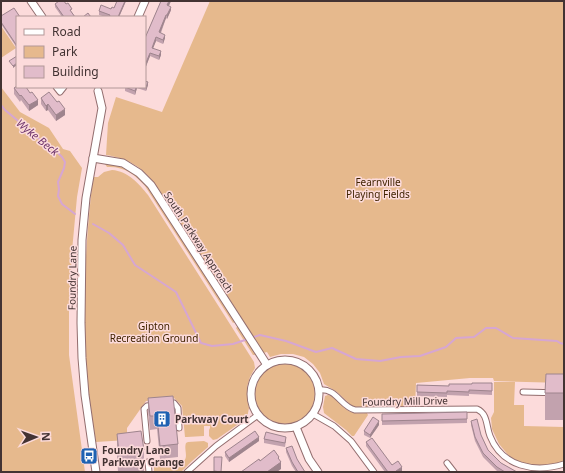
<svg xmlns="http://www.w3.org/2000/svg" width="565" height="473" font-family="'Noto Sans',sans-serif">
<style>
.green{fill:#e6b98d}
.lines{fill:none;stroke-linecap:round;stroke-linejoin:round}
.stream{stroke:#d6a6d2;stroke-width:2}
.street-casing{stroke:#936e6f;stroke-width:7}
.secondary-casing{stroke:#936e6f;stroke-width:9}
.street{stroke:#fff;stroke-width:5}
.secondary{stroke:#fff;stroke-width:7}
.wall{fill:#c2a2ae}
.shaded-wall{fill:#9e848d}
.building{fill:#e1bcca;stroke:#9e848d}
.labels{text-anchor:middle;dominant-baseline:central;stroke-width:3;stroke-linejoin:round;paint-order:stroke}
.park-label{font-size:10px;fill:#402300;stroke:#fcdbdb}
.street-label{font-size:10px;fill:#433333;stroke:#fcdbdb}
.poi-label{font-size:10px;font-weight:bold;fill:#433333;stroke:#fcdbdb;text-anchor:start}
.water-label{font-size:11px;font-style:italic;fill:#6e346b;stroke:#fcdbdb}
</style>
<rect width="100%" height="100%" fill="#fcdbdb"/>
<!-- green -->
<g class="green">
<path d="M210 1H564V383L494 381 493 378H470L416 383 415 406 356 407 352 406 337 392 324 384 320 373 313 364 304 357 293 354H281L270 357 267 352 263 353C237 310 209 267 181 224 170 207 157 183 142 170 131 161 119 157 106 155L108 123 116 97 162 112Z"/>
<path d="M1 26 16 48 1 58Z"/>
<path d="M1 87 20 112 49 128 63 149 70 151 82 168 77 197 72 251 69 310V355L85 472H1Z"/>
<path d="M105 164C124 164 134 172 147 185L235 322 233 323 145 186C134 174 124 166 107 167Z"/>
<path d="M112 170C128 171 139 184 148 195L254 362 255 368 250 377 247 387V398L249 408 247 418 217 439 213 440 209 436V430L210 428V426H204V436L187 437H185L182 406 174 398 146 401 127 428V440L96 442C79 355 83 264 93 177H98L104 172Z"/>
<path d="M238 326 256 355H253L236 328Z"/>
<circle cx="285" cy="394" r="30"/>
<path d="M494 382H515L514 405H524V426L564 427V461L555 465 539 467 523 464 509 456 499 444 492 429 491 418 494 412Z"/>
<path d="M328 395C337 396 342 409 351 412 356 414 362 413 367 413L368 415 354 436H352L346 430 324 413 323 407 325 396Z"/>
<path d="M204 441 208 443V447L191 462 181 472H154V462L164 461V463C168 465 173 464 177 463 192 462 183 451 186 443L188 442Z"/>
</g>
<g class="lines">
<!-- stream -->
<g class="stream">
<path d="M1 105 5 110 23 125 29 132 55 150 62 157 65 162 64 168 58 182 59 189 58 196 62 204 75 214"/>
<path d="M93 224 109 233 123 245 135 265 176 292 201 343 212 346 233 344 260 335 286 341 316 352 332 348 356 359 380 361 401 357 420 356 446 347 456 338 474 337 486 328H496L513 338 557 341 560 343 564 344"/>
</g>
<!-- street casing -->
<g class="street-casing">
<g id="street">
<path d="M56 87 60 92 64 87"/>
<path d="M319 390C337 388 340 406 355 410L477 409C488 414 486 426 490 436 502 467 535 473 564 464"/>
<path d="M523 392 564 393"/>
<path d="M168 404 174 403 178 408 179 428"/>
<path d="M313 414 334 426 351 441 374 472"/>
<path d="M147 441 144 409 147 406 154 405"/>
<path d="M148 462 149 472"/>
<path d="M447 463 454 472"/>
<path d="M187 472 216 446 258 415"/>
</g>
</g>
<!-- secondary casing -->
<g class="secondary-casing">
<g id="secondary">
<path d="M31 1 42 17"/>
<path d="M138 17 145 1"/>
<path d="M93 158 123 163 139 173 151 185 267 365"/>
<circle cx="285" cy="394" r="34"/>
<path d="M296 427 309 459 318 472"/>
<path d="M96 472 85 395 82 358 81 323 82 240 86 198 102 108 98 91"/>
</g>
</g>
<!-- street -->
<use href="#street" class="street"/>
<!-- secondary -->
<use href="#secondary" class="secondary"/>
</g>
<!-- wall -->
<g class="wall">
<path d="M117 1H126L119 17H106L99 15V11L114 8Z"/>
<path d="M161 1H171L169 6 171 10 167 19 166 18 161 33 165 38 163 44 156 41 153 48 161 55 159 60 150 56 145 69V38Z"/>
<path d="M55 4H66L75 17H62L55 7Z"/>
<path d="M1 16 17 17V48L1 24Z"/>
<path d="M148 85 146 91 137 88 135 95 125 91V87H145Z"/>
<path d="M14 88 30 93 38 105 29 111 21 100 20 102 14 94Z"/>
<path d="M41 98 65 115 56 121 48 110 46 111 41 104Z"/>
<path d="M564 374V420H545V393Z"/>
<path d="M492 383V395L469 394V396L447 395V397L417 396V385L449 386Z"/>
<path d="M148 398 178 444V457L160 459 157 429 150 430 148 411Z"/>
<path d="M467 412V423L382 425V414Z"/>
<path d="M471 421 481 435 488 450 501 463 517 472H498L483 457 475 441 471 425Z"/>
<path d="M379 425 370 438 364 435V431Z"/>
<path d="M117 434 144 450V471L136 472H118L117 456Z"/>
<path d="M264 439 286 440 285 447 264 443Z"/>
<path d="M259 441 229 462 225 456V452Z"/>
<path d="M366 442 392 465 402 471 400 472H385L366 446Z"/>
<path d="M286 448 305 472H296L292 466 286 452Z"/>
</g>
<!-- shaded-wall -->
<g class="shaded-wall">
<path d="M125 1H126L119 17H118Z"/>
<path d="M169 1H171L167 9V5Z"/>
<path d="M171 7V10L167 19V15Z"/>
<path d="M166 15V18L159 36V32Z"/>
<path d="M165 35V38L163 44V40Z"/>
<path d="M156 37V41L152 51V48Z"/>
<path d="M161 51V55L159 60V56Z"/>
<path d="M150 53V56L145 69V65Z"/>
<path d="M17 63V65L13 68V66Z"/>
<path d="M148 82V85L146 91V87Z"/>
<path d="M136 87H137V88L135 95V91Z"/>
<path d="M38 100V105L29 111V105Z"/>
<path d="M48 104V110L46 111V106Z"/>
<path d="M65 109V115L56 121V115Z"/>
<path d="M379 421V425L370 438V435Z"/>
<path d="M259 437V441L229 462V458Z"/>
<path d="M279 457V463L281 462V469L277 472H267Z"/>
<path d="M402 467V471L400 472H396V471Z"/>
</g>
<!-- building -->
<g class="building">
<path d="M59 1H64L66 4 68 3 72 9 70 10 75 17H64L55 4Z"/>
<path d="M117 1H125L118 17H109L110 15 99 11 101 5 111 9 112 7 114 8Z"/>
<path d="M161 1H169L167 5 171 7 167 15H166L159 32 165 35 163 40 156 37 152 48 161 51 159 56 150 53 145 65V38Z"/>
<path d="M14 8 20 17H17V46L1 22V16Z"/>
<path d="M88 13 90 16 92 17H83Z"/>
<path d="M17 56V63L13 66 9 61Z"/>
<path d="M145 81 148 82 146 87H144H145Z"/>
<path d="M17 86V87H26L30 93 32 92 38 100 29 105 21 95 20 96 14 88Z"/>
<path d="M125 87H136L135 91Z"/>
<path d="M49 92 57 102 59 101 65 109 56 115 48 104 46 106 41 98Z"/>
<path d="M546 374H564V393H545Z"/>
<path d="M472 383H492V391L469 390V392L447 391V393L417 392V385L449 386V384H472Z"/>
<path d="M173 396 178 444 160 446 157 416H150L148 398Z"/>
<path d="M467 412V419L382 421V414Z"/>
<path d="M373 417 379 421 370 435 364 431Z"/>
<path d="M477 419 481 435 488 450 501 463 517 472H505L497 467 483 453 475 437 471 421Z"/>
<path d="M141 431 144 450 119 453 117 434Z"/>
<path d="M255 431 259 437 229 458 225 452Z"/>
<path d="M266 432 286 437 285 443 264 439Z"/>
<path d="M372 438 392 465 398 461 402 467 396 471 397 472H388L366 442Z"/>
<path d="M292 446 297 459 305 472H298L292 462 286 448Z"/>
<path d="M274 450 279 457 278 458 281 462 267 472H241L259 459 260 461Z"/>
<path d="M214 457H222L221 472 214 471Z"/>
</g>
<!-- icons -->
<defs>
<g id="building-square" transform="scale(0.9)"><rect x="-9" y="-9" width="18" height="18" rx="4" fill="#1e61b2" stroke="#fcdbdb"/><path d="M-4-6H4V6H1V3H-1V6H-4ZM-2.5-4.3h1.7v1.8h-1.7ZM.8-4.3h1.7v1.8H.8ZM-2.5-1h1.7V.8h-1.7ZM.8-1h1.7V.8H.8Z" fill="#fff"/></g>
<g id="bus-square" transform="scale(0.9)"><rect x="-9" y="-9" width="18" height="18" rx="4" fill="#1e61b2" stroke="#fcdbdb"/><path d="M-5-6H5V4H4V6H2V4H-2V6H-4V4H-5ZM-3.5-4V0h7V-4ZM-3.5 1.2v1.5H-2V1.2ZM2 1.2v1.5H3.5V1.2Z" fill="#fff"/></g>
</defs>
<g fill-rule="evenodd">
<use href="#building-square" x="162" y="419"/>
<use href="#bus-square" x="89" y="456"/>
</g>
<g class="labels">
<!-- park labels -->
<g class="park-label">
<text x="378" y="182">Fearnville<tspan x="378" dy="12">Playing Fields</tspan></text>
<text x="154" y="326">Gipton<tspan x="154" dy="12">Recreation Ground</tspan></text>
</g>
<!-- street labels -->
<g class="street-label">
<text transform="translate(199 242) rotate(57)">South Parkway Approach</text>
<text transform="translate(72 278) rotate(-89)">Foundry Lane</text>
<text transform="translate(405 401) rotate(-1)">Foundry Mill Drive</text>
</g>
<!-- poi labels -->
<g class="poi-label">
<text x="175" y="419">Parkway Court</text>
<text x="102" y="450">Foundry Lane<tspan x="102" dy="12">Parkway Grange</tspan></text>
</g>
<!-- water labels -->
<g class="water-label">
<text transform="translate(38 137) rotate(39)">Wyke Beck</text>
</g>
</g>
<!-- border -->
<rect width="565" height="473" fill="none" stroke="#433333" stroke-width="4"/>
<!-- legend -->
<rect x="16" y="16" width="130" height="72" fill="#fcdbdb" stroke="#b29898"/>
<rect x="24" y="29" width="20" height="6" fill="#ffffff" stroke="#b29898"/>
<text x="52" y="36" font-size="12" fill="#433333">Road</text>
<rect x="24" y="46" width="20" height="12" fill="#e6b98d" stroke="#b29898"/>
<text x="52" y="56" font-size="12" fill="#433333">Park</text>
<rect x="24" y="66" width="20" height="12" fill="#e1bcca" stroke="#b29898"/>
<text x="52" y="76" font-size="12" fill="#433333">Building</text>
<!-- north arrow -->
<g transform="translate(36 437) rotate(88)" stroke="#fcdbdb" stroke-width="3" paint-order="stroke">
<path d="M0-3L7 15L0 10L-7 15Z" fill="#433333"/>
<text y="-6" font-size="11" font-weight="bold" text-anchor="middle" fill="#433333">N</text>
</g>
</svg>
